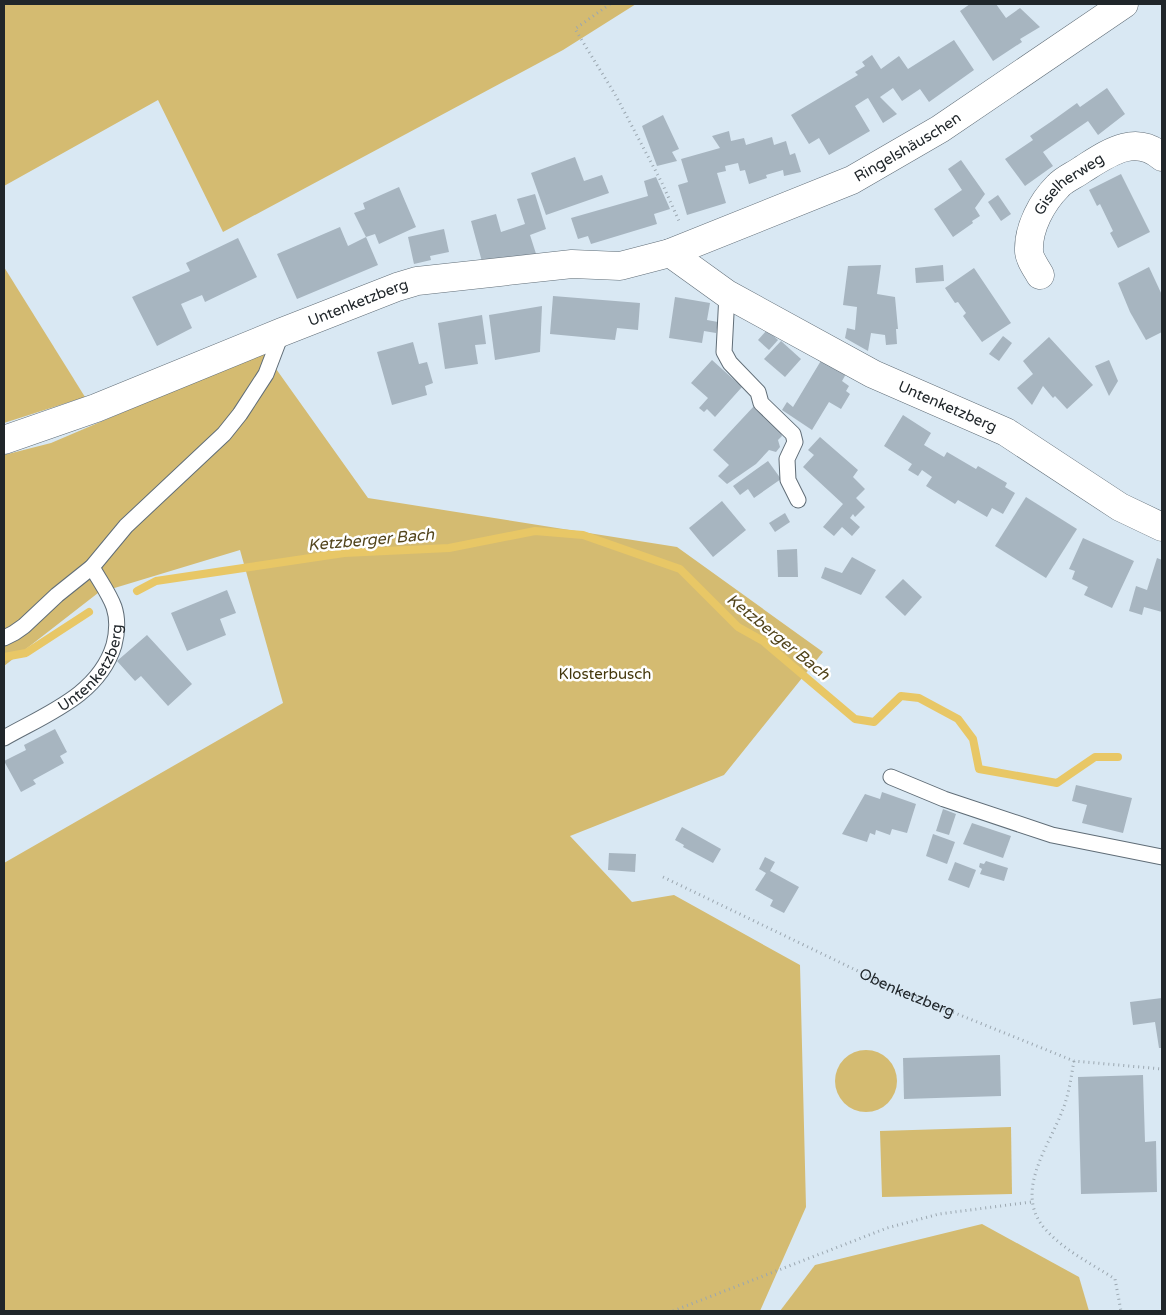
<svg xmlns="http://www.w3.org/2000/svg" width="1166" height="1315" font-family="'Varela Round',sans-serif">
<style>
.green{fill:#d4bb71}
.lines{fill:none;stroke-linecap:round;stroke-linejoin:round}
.stream{stroke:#e8c766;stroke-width:8}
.building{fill:#a7b5c0}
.lane-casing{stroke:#606d77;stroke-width:17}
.street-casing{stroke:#606d77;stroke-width:29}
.path{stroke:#9ba7b0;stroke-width:3;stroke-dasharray:1 4;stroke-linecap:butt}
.lane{stroke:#fff;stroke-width:15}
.street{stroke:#fff;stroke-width:28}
.labels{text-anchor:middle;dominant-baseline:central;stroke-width:5;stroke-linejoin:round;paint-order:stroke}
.street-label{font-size:15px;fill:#20262a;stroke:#fff}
.park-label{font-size:15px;fill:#44370c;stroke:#fff}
.water-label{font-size:16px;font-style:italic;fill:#52441b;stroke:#fff}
</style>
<rect width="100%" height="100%" fill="#d9e8f3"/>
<!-- green -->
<g class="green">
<path d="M4 4H636L563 50 223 232 158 100 4 186Z"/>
<path d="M4 267 85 397 4 423Z"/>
<path d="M264 352 368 498 677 547 823 652 724 775 570 836 632 902 674 895 800 965 806 1207 760 1311H4V863L283 703 240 550 98 593 4 666V455L51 443Z"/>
<circle cx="866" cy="1081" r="31"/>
<path d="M1011 1127 1012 1194 882 1197 880 1131Z"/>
<path d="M982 1224 1079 1277 1089 1311H780L815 1265Z"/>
</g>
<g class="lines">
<!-- stream -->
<g class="stream">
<path d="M137 591 156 581 344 553 449 548 535 531 583 535 680 569 738 627 763 641 855 719 874 722 901 696 919 698 958 719 973 739 979 769 1057 783 1095 757H1118"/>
<path d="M4 657 26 653 89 612"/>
</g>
</g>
<!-- building -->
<g class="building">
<path d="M970 4H996L1006 18 1020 8 1040 27 1020 39 1022 42 993 61 960 11Z"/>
<path d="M954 40 974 70 929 102 920 89 902 101 893 88 880 97 897 114 883 123 868 98 866 99 855 106 870 131 829 155 819 138 809 144 791 115 858 75 855 72 865 66 862 62 872 55 881 69 899 56 908 69Z"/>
<path d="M1107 88 1125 114 1098 135 1088 121 1043 152 1053 166 1025 186 1005 159 1033 140 1030 136 1052 121 1077 103 1080 107Z"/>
<path d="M663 115 679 149 672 152 677 161 657 166 642 126Z"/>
<path d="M729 131 731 141 744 138 746 145 772 137 774 145 786 141 790 155 795 153 801 172 784 176 783 170 766 175 767 178 749 184 745 170 740 171 738 163 725 166 726 171 717 173 726 203 687 215 678 185 688 182 681 159 720 148 712 136Z"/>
<path d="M575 157 584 181 602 175 609 193 546 215 531 173Z"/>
<path d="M961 160 985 194 975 208 980 216 972 221 973 223 953 237 934 209 962 190 948 169Z"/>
<path d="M1121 174 1150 232 1118 248 1110 233 1113 231 1100 204 1097 206 1089 190Z"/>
<path d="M656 177 670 209 654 214 657 224 591 244 588 236 578 239 571 218 648 196 644 181Z"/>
<path d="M399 187 416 227 379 244 375 234 366 237 354 213 365 209 363 203Z"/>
<path d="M535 194 546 229 530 235 538 260 484 269 471 221 496 214 501 232 525 224 517 199Z"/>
<path d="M998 195 1011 214 1001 221 988 202Z"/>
<path d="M340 227 348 246 366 237 378 265 297 299 277 254Z"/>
<path d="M444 229 449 252 430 256 431 260 414 264 408 237Z"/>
<path d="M238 238 257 277 205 302 202 295 181 304 192 328 157 346 132 297 190 271 186 263Z"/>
<path d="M881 265 877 294 895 297 898 329H896L897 344 886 345 885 335 871 333 868 351 845 338 847 328 855 330 857 307 843 305 848 266Z"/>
<path d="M943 265 944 281 916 283 915 268Z"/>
<path d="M1149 267 1162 295V332L1146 340 1130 312 1118 283Z"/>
<path d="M974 268 1011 323 982 342 963 316 966 313 958 302 955 303 945 288Z"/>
<path d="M553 296 640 303 638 330 617 328 615 340 550 334Z"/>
<path d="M675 297 710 303 707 320 718 322 716 333 704 331 702 343 669 338Z"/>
<path d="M542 306 540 352 495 360 489 315Z"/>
<path d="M482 315 486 344 475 345 478 364 445 369 438 323Z"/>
<path d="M767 330 778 340 769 350 758 340Z"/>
<path d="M1003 336 1012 343 999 361 989 354Z"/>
<path d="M1049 337 1093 385 1067 409 1055 396 1053 398 1043 386 1032 405 1017 388 1033 374 1023 361Z"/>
<path d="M781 341 801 359 785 377 764 359Z"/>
<path d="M413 342 419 364 427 362 433 383 425 386 427 395 392 405 377 352Z"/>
<path d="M822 359 846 374 842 381 849 386 846 391 850 394 841 409 829 402 812 430 782 410 787 402 793 407Z"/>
<path d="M712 360 742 387 715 417 707 409 704 412 699 408 708 398 691 383Z"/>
<path d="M1109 360 1118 381 1109 396 1095 366Z"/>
<path d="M755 405 770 420 769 421 781 433 782 436 778 440 780 447 776 452 769 450 756 464 727 484 718 476 729 465 713 450Z"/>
<path d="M903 415 931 433 924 445 944 457 947 452 976 469 978 466 1007 483 1005 487 1015 493 1003 514 992 508 987 517 958 500 955 504 926 486 932 477 922 470 918 476 908 470 912 464 884 446Z"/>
<path d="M820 437 858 470 853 477 865 489 856 498 865 507 855 517 853 514 850 518 860 527 852 536 842 527 834 536 823 527 843 504 803 467 814 455 808 450Z"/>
<path d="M768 461 781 479 754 498 748 489 740 495 733 486Z"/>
<path d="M1026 497 1077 529 1046 578 995 546Z"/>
<path d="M722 501 746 530 713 557 689 528Z"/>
<path d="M785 513 790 522 775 532 769 523Z"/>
<path d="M1083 538 1134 561 1112 608 1084 595 1088 587 1072 579 1075 571 1069 569Z"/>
<path d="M797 549 798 577H778L777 550Z"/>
<path d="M852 557 876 570 861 595 821 578 825 567 842 573Z"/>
<path d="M1157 558 1162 560V612L1144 607 1142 615 1129 611 1136 586 1147 590Z"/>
<path d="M903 579 922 597 905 616 885 597Z"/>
<path d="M227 590 236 613 220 619 226 635 187 651 171 613Z"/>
<path d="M147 635 192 684 168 706 141 676 135 681 117 661Z"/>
<path d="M55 729 67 752 60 756 64 763 33 780 36 784 21 792 4 761 26 750 24 745Z"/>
<path d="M1076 785 1132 798 1123 833 1082 823 1087 805 1072 801Z"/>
<path d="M882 792 916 804 907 833 892 829 890 835 876 830 875 835 870 833 867 842 842 834 865 794 880 799Z"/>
<path d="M943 809 956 814 949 835 936 831Z"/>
<path d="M972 823 1011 836 1003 858 963 844Z"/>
<path d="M682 827 721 849 713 863 683 847 684 845 675 840Z"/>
<path d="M933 834 955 842 947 864 926 856Z"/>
<path d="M609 853 636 854 635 872 608 870Z"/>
<path d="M765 857 775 862 770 871 799 887 784 913 770 906 773 900 755 890 766 873 759 869Z"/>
<path d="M986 861 1008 868 1004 881 980 874 982 869 979 867 980 863 984 864Z"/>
<path d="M955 862 976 870 969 888 948 880Z"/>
<path d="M1162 998V1048H1159L1155 1022 1133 1025 1130 1002Z"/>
<path d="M1000 1055 1001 1096 904 1099 903 1058Z"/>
<path d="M1143 1075 1145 1142 1156 1141 1157 1192 1081 1194 1078 1077Z"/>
</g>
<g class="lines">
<!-- lane casing -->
<g class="lane-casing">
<g id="lane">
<path d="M727 294 724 352 730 363 758 392 761 403 793 434 795 442 787 459 788 480 798 500"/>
<path d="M4 638 14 633 24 626 57 595 92 567 126 526 224 434 240 414 266 374 282 332"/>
<path id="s2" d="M4 738C46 714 99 695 114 645 117 633 118 619 114 607 109 593 99 580 92 567"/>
<path d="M891 777 944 799 1052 835 1162 857"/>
</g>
</g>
<!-- street casing -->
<g class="street-casing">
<g id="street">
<path id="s3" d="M670 253 727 294 873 374 1006 432 1120 507 1162 527"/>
<path id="s4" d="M1040 275C1036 268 1029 258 1029 251 1028 228 1042 202 1058 186 1064 179 1075 175 1083 169 1107 154 1135 133 1162 157"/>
<path id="s5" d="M4 440 96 408 282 332 397 287 417 281 572 264 620 266 670 253 852 180 940 129 1124 4"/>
</g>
</g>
<!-- path -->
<g class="path">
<path d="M610 4 575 29 616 96 662 183 679 221"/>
<path id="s1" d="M663 877 893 988 1074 1061 1162 1069"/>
<path d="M1074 1061C1071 1077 1069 1094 1063 1109 1049 1147 1012 1193 1046 1230 1065 1251 1092 1264 1115 1279L1121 1311"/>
<path d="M673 1311 887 1228 939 1214 1031 1202"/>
</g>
<!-- lane -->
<use href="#lane" class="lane"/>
<!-- street -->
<use href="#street" class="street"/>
</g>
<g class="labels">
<!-- street labels -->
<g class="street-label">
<text stroke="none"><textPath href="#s5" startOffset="959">Ringelshäuschen</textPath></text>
<text stroke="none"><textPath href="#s4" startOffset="109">Giselherweg</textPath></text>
<text stroke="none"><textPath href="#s5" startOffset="380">Untenketzberg</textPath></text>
<text stroke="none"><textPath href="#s3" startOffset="318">Untenketzberg</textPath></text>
<text stroke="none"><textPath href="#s2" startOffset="116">Untenketzberg</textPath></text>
<text stroke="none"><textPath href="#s1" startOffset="270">Obenketzberg</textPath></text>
</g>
<!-- park labels -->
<g class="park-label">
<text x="605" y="674">Klosterbusch</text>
</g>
<!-- water labels -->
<g class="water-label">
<text transform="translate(371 540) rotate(-5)">Ketzberger Bach</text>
<text transform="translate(778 637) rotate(39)">Ketzberger Bach</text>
</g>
</g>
<!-- border -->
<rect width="1166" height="1315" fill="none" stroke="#20262a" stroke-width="10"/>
</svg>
